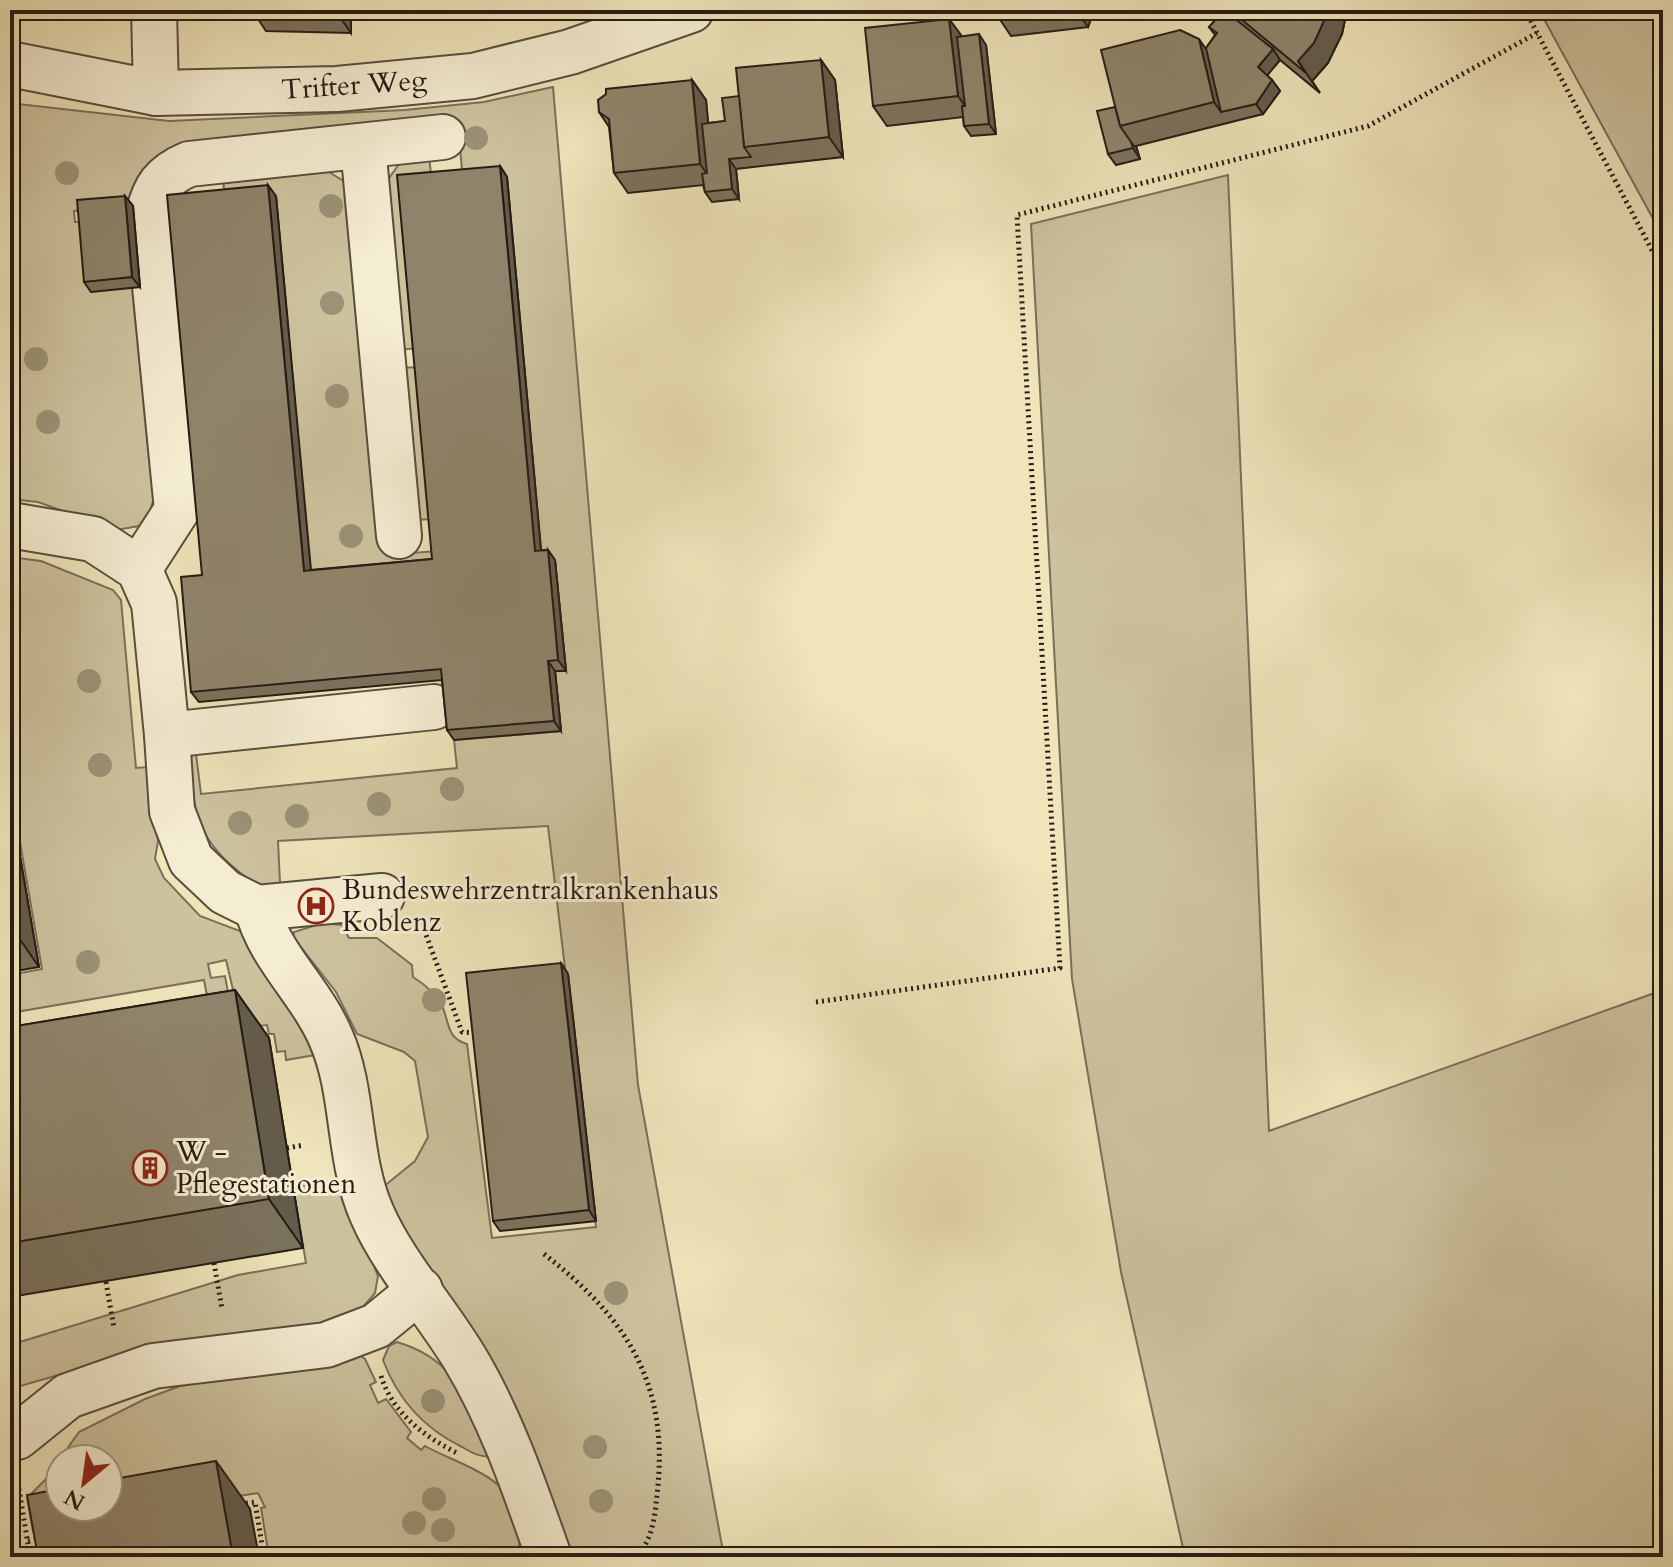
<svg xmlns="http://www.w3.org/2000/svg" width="1673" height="1567" font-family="Cardo,serif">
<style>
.green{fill:#cdc29e;stroke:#7a6f5a;stroke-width:2;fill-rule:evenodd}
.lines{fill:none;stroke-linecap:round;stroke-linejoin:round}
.minor-casing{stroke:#584e3e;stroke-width:48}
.path{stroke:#261c15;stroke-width:5;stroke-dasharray:2 4;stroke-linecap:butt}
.minor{stroke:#f5edd2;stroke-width:44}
.tree{fill:#9c9276}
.wall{fill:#7b725c;stroke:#261c15;stroke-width:2}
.shaded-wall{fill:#645c4b;stroke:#261c15;stroke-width:2}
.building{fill:#8f846b;stroke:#261c15;stroke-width:2}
.labels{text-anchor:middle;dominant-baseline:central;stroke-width:6;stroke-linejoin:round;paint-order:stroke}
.street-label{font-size:28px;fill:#261c15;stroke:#f5edd2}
.poi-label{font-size:28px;fill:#261c15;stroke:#f5edd2;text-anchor:start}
</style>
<rect width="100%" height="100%" fill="#efe4ba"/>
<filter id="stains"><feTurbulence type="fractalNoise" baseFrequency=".0025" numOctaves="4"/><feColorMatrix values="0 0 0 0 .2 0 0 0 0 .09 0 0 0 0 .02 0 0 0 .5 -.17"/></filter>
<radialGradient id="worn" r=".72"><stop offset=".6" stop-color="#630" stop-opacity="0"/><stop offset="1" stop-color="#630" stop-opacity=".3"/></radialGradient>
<!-- green -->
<g class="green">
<path d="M1539 10H1663V237Z"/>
<path d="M553 87 638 1085 724 1557H569C548 1489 523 1414 487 1352 454 1295 404 1249 383 1187L415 1161 428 1137 415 1061 404 1052 357 1034 336 992 293 937 294 932 323 923 342 925 349 938H377L412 965 413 977C424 984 435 992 441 1004 450 1020 445 1038 467 1044L492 1238 596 1227 548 826 278 841 280 883 277 888 259 887C201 845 194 826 189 755L196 754 201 794 457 768 454 740 561 731 555 671 566 670 555 561H542L463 180 458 127 190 148 133 206 74 211 75 222H81L140 287 156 491 150 511 139 526 116 530 38 502 10 499V103L169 121 405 110 484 102Z"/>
<path d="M429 156 432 183 419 348 396 350 382 188 399 164Z"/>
<path d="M324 169 347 183 397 554 438 551 440 569 312 581 225 201 223 178Z"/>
<path d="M1228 175 1269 1131 1663 990V1557H1185L1121 1272 1072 979 1031 224Z"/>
<path d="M421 367 435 519 412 520 397 368Z"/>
<path d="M10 557 41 561 113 590 121 600 136 768 148 767 158 841 155 859 164 878 200 916 240 931 252 942 321 1054 286 1060 285 1051 277 1052 274 1034H269L267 1025 242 1028 226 960 208 964 211 978 225 976 237 1039 214 1034 204 980 10 1013V975L42 969 10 785Z"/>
<path d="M339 1180 378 1276 375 1293 347 1326 149 1349 10 1389V1345L238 1275 306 1263 293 1187Z"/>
<path d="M397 1342C460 1361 465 1401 491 1456 480 1458 471 1452 462 1447 423 1428 398 1400 383 1360L389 1346Z"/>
<path d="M355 1352 365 1359 376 1382 370 1385 378 1403 386 1399 411 1432 407 1438 421 1450 425 1446C461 1466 518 1478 520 1527 520 1540 521 1546 514 1557H269L261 1508 265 1507 258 1493 33 1531 27 1498 45 1480 79 1432 145 1399 180 1386ZM60 1459H108V1507H60Z"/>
</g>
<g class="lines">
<!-- minor casing -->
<g class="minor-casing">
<g id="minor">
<path d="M154 10 156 93"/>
<path d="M10 64 156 93 337 89 473 76 570 52 691 10"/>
<path d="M363 146 399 536"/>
<path d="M10 525 93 539 139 569 154 603 167 735 434 707"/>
<path d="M139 569 177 510 148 215C154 188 163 175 189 164L443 137"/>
<path d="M167 735 172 811 191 860 225 892 257 908 382 896"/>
<path d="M257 908C269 956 311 991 331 1038 355 1093 347 1158 372 1214 392 1261 436 1311 464 1357 501 1418 525 1489 549 1557"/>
<path d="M17 1437 68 1396 153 1366 326 1345 376 1326 420 1290"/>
</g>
</g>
<!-- path -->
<g class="path">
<path d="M1525 10 1663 271"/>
<path d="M422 924 462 1032 478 1033"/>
<path d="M816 1002 1060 968 1017 215 1368 126 1537 33"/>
<path d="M287 1148 304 1145"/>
<path d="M544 1254C628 1319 670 1385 657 1495 655 1516 652 1542 636 1557"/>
<path d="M214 1263 222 1309"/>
<path d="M106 1282 114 1328"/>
<path d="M381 1376C393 1414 425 1437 459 1454"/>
<path d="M18 1483 30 1557"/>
<path d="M240 1504 255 1502 264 1557"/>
<path d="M28 1541 41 1538"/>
</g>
<!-- minor -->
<use href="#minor" class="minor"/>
</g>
<!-- trees -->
<g class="tree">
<circle cx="476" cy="138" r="12"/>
<circle cx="67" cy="173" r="12"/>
<circle cx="331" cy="206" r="12"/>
<circle cx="332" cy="303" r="12"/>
<circle cx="36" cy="359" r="12"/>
<circle cx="337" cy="396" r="12"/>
<circle cx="48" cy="422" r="12"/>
<circle cx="351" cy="536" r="12"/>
<circle cx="89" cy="681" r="12"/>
<circle cx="100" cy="765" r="12"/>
<circle cx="452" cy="789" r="12"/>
<circle cx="379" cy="804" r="12"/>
<circle cx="297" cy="816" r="12"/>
<circle cx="240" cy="823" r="12"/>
<circle cx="88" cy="962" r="12"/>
<circle cx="434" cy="1000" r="12"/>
<circle cx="616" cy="1293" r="12"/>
<circle cx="433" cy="1401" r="12"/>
<circle cx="595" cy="1447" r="12"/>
<circle cx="434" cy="1499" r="12"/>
<circle cx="601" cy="1501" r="12"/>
<circle cx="414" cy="1523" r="12"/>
<circle cx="443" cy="1530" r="12"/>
</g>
<!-- wall -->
<g class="wall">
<path d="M252 10H351V33L266 31Z"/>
<path d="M979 10H1092V16L1088 27 1011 36 997 15 983 17Z"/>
<path d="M1224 10H1347L1342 34 1328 63 1312 81 1320 93 1280 60 1267 75 1272 80 1280 91 1263 114 1136 146 1140 159 1116 165 1108 154 1115 107 1206 48 1215 35 1209 27Z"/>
<path d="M949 19 962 37 986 45 996 134 971 136 964 126 963 117 887 126 873 106Z"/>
<path d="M821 60 835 80 843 157 736 169 739 199 712 202 705 192 703 185 628 193 614 173 609 127 599 112 692 80 706 100 708 123 725 121 739 96Z"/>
<path d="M500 166 507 177 541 550H548L555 560 566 671H555L561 731 454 740 447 730 442 680 199 702 191 692 202 575 276 196 310 570 432 559Z"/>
<path d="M125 196 133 206 140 287 91 292 84 282Z"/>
<path d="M10 798 39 967 10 972Z"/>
<path d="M561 963 568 974 596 1221 500 1231 493 1221Z"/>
<path d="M235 990 269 1038 303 1248 10 1297V1027Z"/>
</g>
<!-- shaded-wall -->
<g class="shaded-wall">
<path d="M337 10H351V33L337 13Z"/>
<path d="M1076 10H1092V16L1088 27Z"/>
<path d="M1329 10H1347L1342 34 1328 63 1312 81 1320 93 1298 61Z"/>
<path d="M949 19 964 39 972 116 958 96Z"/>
<path d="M979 34 986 45 996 134 989 124Z"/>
<path d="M1199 39 1213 59 1221 112 1214 102Z"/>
<path d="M1273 49 1280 60 1265 78 1258 67Z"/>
<path d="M821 60 835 80 843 157 829 137Z"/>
<path d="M692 80 706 100 714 184 700 164Z"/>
<path d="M1272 80 1280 91 1263 114 1256 104Z"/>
<path d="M1131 142 1134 146H1136L1140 159 1133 148Z"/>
<path d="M729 159 736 169 739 199 732 189Z"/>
<path d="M500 166 507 177 542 561 535 551Z"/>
<path d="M268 185 276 196 312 581 304 571Z"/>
<path d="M125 196 133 206 140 287 132 277Z"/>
<path d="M548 550 555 560 566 671 558 660Z"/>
<path d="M548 661 555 671 561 731 554 721Z"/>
<path d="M10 798 39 967 10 925Z"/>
<path d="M561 963 568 974 596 1221 589 1210Z"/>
<path d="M235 990 269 1038 303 1248 269 1199Z"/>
<path d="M216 1461 250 1509 259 1557H233Z"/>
</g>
<!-- building -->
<g class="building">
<path d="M252 10H337V13L252 11Z"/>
<path d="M996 10H1050L997 16Z"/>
<path d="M1224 10 1273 49 1258 67 1272 80 1256 104 1221 112 1206 48 1217 33 1209 27Z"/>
<path d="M1230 10H1329L1314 43 1298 61 1306 73Z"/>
<path d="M949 19 958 96 873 106 865 28Z"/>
<path d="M1180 30 1199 39 1214 102 1120 126 1101 50Z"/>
<path d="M979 34 989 124 964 126 962 106H965L957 37Z"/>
<path d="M821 60 829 137 744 147 736 68Z"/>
<path d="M692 80 700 164 614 173 609 119 599 112 598 100 606 94V89Z"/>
<path d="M739 96 744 147 751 157 729 159 732 189 705 192 702 174 707 173 702 124 725 121 722 98Z"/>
<path d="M1115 107 1120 126 1131 142 1133 148 1108 154 1097 111Z"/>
<path d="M500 166 535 551 548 550 558 660 548 661 554 721 447 730 441 669 191 692 181 577 202 575 167 195 268 185 304 571 432 559 397 175Z"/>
<path d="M125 196 132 277 84 282 77 200Z"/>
<path d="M561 963 589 1210 493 1221 466 973Z"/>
<path d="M235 990 269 1199 10 1243V1027Z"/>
<path d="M216 1461 233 1557H38L27 1495 60 1489V1507H108V1480Z"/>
</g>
<!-- icons -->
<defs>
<g id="hospital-ring" transform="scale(1.8)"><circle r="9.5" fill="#f5edd2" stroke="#8f2418" stroke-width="1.5"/><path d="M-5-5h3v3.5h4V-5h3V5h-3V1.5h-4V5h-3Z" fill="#8f2418"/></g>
<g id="building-ring" transform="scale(1.8)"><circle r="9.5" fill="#f5edd2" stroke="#8f2418" stroke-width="1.5"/><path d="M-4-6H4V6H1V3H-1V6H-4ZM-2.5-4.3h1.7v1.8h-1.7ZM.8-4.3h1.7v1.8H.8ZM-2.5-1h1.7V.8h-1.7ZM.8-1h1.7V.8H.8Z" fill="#8f2418"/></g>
</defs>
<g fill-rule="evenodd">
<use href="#hospital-ring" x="316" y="906"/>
<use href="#building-ring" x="150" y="1168"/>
</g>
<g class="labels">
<!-- street labels -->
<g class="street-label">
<text transform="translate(354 85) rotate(-4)">Trifter Weg</text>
</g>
<!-- poi labels -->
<g class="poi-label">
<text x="342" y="890">Bundeswehrzentralkrankenhaus<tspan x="342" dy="32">Koblenz</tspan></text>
<text x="176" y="1152">W -<tspan x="176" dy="32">Pflegestationen</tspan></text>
</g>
</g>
<!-- margin -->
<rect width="1673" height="1567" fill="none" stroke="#efe4ba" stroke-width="40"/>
<rect x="12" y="12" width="1649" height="1543" fill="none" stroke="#261c15" stroke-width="4"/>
<rect x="20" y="20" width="1633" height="1527" fill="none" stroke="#261c15" stroke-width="2"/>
<!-- north arrow -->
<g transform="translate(84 1483) rotate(209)"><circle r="38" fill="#f5edd2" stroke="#a29986" stroke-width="2"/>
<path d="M0-6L14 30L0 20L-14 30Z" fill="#8f2418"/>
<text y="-12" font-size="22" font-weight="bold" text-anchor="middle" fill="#261c15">N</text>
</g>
<rect width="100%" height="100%" filter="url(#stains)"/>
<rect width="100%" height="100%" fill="url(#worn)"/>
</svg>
